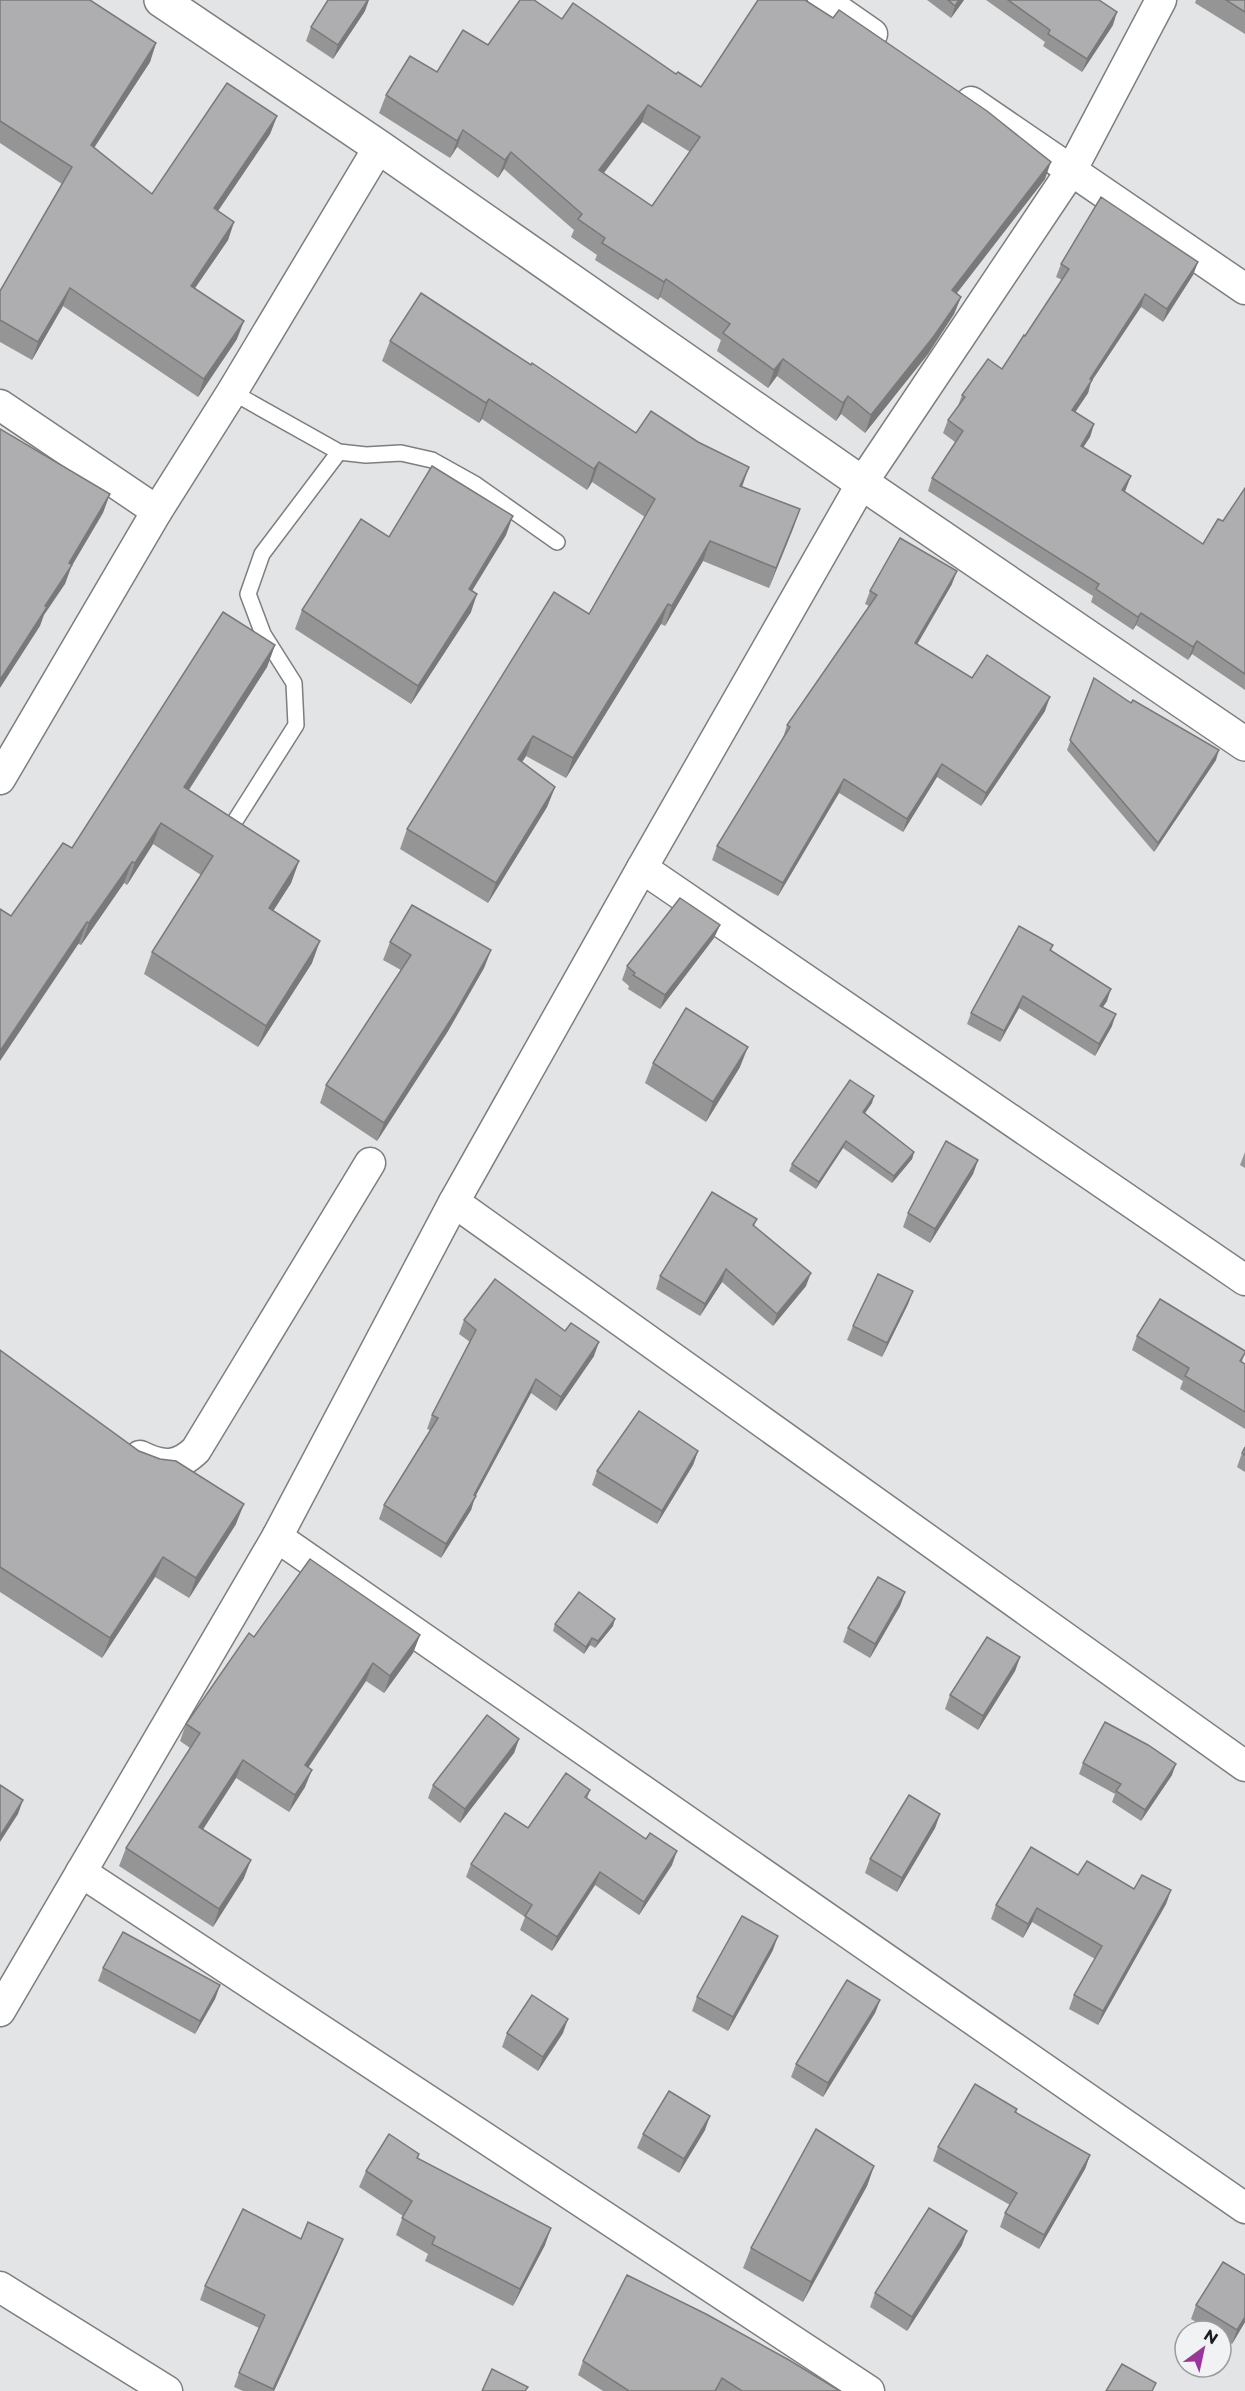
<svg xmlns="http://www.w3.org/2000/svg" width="1245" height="2391" font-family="Montserrat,sans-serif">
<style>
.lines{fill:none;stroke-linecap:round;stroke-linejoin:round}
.service-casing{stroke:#7d7e80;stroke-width:18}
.minor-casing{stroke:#7d7e80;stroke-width:33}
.tertiary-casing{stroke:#7d7e80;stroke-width:36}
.service{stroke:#fff;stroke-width:15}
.minor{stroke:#fff;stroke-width:30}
.tertiary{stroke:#fff;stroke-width:33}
.wall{fill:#969596;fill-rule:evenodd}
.shaded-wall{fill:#7a797a}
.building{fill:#aeadaf;stroke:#7a797a;stroke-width:1.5;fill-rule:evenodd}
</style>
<rect width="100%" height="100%" fill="#e3e4e6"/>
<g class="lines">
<!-- service casing -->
<g class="service-casing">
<g id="service">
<path d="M232 392 339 452 366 455 401 453 432 460 475 484 557 542"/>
<path d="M235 821 296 725 294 683 263 634 248 594 262 554 339 452"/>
</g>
</g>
<!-- minor casing -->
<g class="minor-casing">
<g id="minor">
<path d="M823 0 872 34"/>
<path d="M971 102 1245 289"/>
<path d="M0 405 157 511"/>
<path d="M0 779 157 511 232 392 379 147"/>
<path d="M642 868 1245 1280"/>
<path d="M454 1202 1245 1766"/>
<path d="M140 1456C162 1467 178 1468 196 1450L370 1163"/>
<path d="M277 1537 1245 2208"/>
<path d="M81 1872 869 2391"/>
<path d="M0 2011 277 1537 454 1202 642 868 862 483 1071 171 1161 0"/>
<path d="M0 2287 167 2391"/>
</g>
</g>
<!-- tertiary casing -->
<g class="tertiary-casing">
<path id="tertiary" d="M161 0 379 147 862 483 1245 744"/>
</g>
<!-- service -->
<use href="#service" class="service"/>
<!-- minor -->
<use href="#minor" class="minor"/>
<!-- tertiary -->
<use href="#tertiary" class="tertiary"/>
</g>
<!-- wall -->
<g class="wall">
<path d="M0 0 156 43 150 62 94 148 152 194 277 116 270 134 218 211 234 222 228 240 195 288 237 339 198 397 63 306 32 360 0 342V291L62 184 0 143Z"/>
<path d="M927 0H964L951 18Z"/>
<path d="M986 0H1099L1113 25 1082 72 1043 46 1045 42Z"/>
<path d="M1196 0H1245V34L1195 3Z"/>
<path d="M365 11 333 59 306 41 311 27Z"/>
<path d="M562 19 676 74 701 87 1045 179 957 293 961 297 954 314 928 354 865 433 841 414 836 421 777 376 768 388 717 351 721 340 660 297 658 300 595 260 597 255 571 237 574 230 504 169 498 178 457 147 450 158 379 113 386 95 437 72 488 45ZM642 122 690 152 652 206 604 173Z"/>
<path d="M1198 262 1193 275 1163 322 1141 307 1139 309 1091 382 1088 393 1075 412 1094 424 1090 437 1083 447 1126 489 1125 491 1203 544 1223 521 1245 488V690L1192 654 1188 660 1136 625 1133 630 1091 602 1093 596 928 491 932 478 955 442 943 433 948 420 958 406 962 395 1002 369 1025 336 1062 280 1056 277 1061 264Z"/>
<path d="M390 341 636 433 742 487 800 509 769 588 703 561 665 626 661 624 566 778 526 756 522 762 555 787 547 807 488 903 400 849 407 829 589 614 645 517 592 482 587 490 482 419 479 423 382 361Z"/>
<path d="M506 535 472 591 471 612 411 704 295 629 302 610 389 537Z"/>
<path d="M952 584 917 645 972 678 1045 711 981 806 937 777 903 832 839 793 778 896 712 860 717 846 783 738 787 725 869 606 865 604 870 591Z"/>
<path d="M275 645 267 667 189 790 299 861 291 883 273 911 312 963 258 1047 144 974 152 952 201 875 153 844 127 885 124 883 81 945 11 916 72 848Z"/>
<path d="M1094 678 1131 703 1216 760 1154 852 1067 750Z"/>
<path d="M720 925 714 938 660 1009 628 989 629 986 622 980 627 966Z"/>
<path d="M390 942 491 950 484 968 448 1031 377 1141 320 1103 326 1085 401 970 383 960Z"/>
<path d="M1051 950 1107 1001 1103 1007 1112 1026 1095 1056 1019 1008 1000 1042 967 1024 971 1013Z"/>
<path d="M653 1063 740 1067 706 1122 645 1083Z"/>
<path d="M872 1103 865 1113 914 1152 912 1159 892 1183 843 1148 816 1189 789 1171 792 1164Z"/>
<path d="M1245 1152V1168L1240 1165Z"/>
<path d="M978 1160 973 1174 930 1243 903 1227 908 1213Z"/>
<path d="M757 1219 754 1226 806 1286 773 1326 722 1282 700 1316 656 1289 660 1276Z"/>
<path d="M913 1291 908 1304 882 1357 847 1340 853 1326Z"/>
<path d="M464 1320 594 1356 556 1411 531 1393 475 1497 471 1510 441 1558 379 1519 384 1505 430 1430 427 1429 432 1415 470 1342 459 1334Z"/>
<path d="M1137 1336 1245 1351 1242 1362 1245 1364V1429L1180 1389 1183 1381 1132 1350Z"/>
<path d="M0 1350 236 1524 189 1598 155 1577 102 1658 0 1592Z"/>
<path d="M1245 1447V1472L1237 1467 1242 1453Z"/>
<path d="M698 1451 693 1465 657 1524 592 1485 597 1471Z"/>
<path d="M905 1592 900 1606 870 1658 843 1642 848 1628Z"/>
<path d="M555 1624 613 1626 595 1648 590 1645 584 1654 553 1631Z"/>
<path d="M420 1635 413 1653 384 1693 366 1681 308 1767 305 1787 289 1812 236 1778 203 1829 244 1878 213 1927 119 1866 126 1848 190 1748 180 1741 186 1724 254 1637Z"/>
<path d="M1020 1657 1015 1671 978 1730 945 1709 950 1695Z"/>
<path d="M519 1739 514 1753 460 1823 428 1798 433 1785Z"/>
<path d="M1083 1763 1172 1775 1141 1821 1112 1802 1115 1794 1079 1774Z"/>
<path d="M590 1790 587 1799 672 1865 639 1915 595 1885 552 1951 520 1930 525 1917 466 1877 471 1864Z"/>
<path d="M940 1814 935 1828 897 1892 865 1873 870 1859Z"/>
<path d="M1078 1875 1134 1889 1171 1890 1166 1904 1098 2025 1069 2009 1074 1995 1095 1959 1032 1922 1023 1938 991 1919 996 1905Z"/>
<path d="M773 1950 728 2031 692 2011 697 1997Z"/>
<path d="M103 1968 220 1985 215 1999 195 2034 98 1981Z"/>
<path d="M880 2000 875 2013 823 2097 791 2077 796 2064Z"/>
<path d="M507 2033H563L538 2071 502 2047Z"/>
<path d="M1017 2109 1016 2113 1090 2155 1085 2169 1039 2249 1000 2227 1005 2213 1010 2205 933 2161 938 2147Z"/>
<path d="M705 2130 679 2173 637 2148 643 2134Z"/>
<path d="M419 2154 418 2159 545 2245 513 2306 425 2261 428 2254 396 2235 403 2216 359 2187 366 2171Z"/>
<path d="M874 2166 867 2186 803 2302 743 2268 751 2248Z"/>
<path d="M301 2239H343L338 2252 274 2391H243L234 2387 239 2373 259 2328 200 2300 205 2286Z"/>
<path d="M962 2245 907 2331 870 2307 875 2293Z"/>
<path d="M1196 2305 1245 2322 1232 2344 1221 2337V2331H1211L1191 2319Z"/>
<path d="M583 2361 840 2391H603L578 2375Z"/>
</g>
<!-- shaded-wall -->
<g class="shaded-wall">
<path d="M368 0H369L365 11 333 59 338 45Z"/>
<path d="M959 0H964L951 18 955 6Z"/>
<path d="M1117 12 1113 25 1082 72 1087 59Z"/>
<path d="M156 43 150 62 84 163 91 145Z"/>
<path d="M648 105 642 122 593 187 599 170Z"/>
<path d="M277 116 270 134 207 227 214 208Z"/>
<path d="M463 130 457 147 450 158 457 141Z"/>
<path d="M511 152 504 169 498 178 505 160Z"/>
<path d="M1051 162 1045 179 946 307 952 290Z"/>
<path d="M234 222 228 240 184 304 191 286Z"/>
<path d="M1198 262 1193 275 1163 322 1167 309Z"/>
<path d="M666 279 660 297 658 300 664 282Z"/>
<path d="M70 288 63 306 32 360 38 342Z"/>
<path d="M1145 294 1141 307 1091 382 1088 393 1068 423 1072 410 1090 379Z"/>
<path d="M961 297 954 314 928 354 865 433 871 415Z"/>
<path d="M244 321 237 339 198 397 204 379Z"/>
<path d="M783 359 777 376 768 388 774 370Z"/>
<path d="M848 396 841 414 836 421 843 403Z"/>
<path d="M489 399 482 419 479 423 486 403Z"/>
<path d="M1094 424 1090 437 1076 459 1081 446Z"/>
<path d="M599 462 592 482 587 490 594 469Z"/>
<path d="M749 467 742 487 740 486Z"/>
<path d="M1131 476 1126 489 1118 503 1122 490Z"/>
<path d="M110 494 103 513 70 569 72 565 65 584 44 615 40 626 0 688V680Z"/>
<path d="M800 509 793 529 769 588 776 568Z"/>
<path d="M513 516 506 535 462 607 469 589Z"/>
<path d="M710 541 703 561 665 626 672 606Z"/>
<path d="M957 571 952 584 910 656 915 643Z"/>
<path d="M477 594 471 612 411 704 418 686Z"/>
<path d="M668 604 661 624 566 778 573 758Z"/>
<path d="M1141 613 1136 625 1133 630 1138 617Z"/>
<path d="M1197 641 1192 654 1188 660 1193 647Z"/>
<path d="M275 645 267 667 177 808 184 787Z"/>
<path d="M1050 697 1045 711 981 806 986 793Z"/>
<path d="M533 736 526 756 511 779 518 759Z"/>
<path d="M1219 750 1216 760 1154 852 1158 843Z"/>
<path d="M942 764 937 777 903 832 907 819Z"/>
<path d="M844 779 839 793 778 896 783 883Z"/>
<path d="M555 787 547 807 488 903 496 883Z"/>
<path d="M161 823 153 844 127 885 135 863Z"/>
<path d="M299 861 291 883 261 930 269 908Z"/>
<path d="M132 862 124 883 81 945 89 923Z"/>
<path d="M87 922 79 943 0 1061V1051Z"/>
<path d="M720 925 714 938 660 1009 665 995Z"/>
<path d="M320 941 312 963 258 1047 266 1026Z"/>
<path d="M491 950 484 968 448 1031 377 1141 384 1123Z"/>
<path d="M1111 989 1107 1001 1096 1017 1100 1006Z"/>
<path d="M1023 996 1019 1008 1000 1042 1004 1031Z"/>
<path d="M1116 1014 1112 1026 1095 1056 1099 1044Z"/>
<path d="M748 1047 740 1067 706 1122 713 1102Z"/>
<path d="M874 1096 872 1103 861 1119 863 1112Z"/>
<path d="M846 1141 843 1148 816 1189 819 1182Z"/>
<path d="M914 1152 912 1159 892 1183 894 1176Z"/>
<path d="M978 1160 973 1174 930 1243 935 1229Z"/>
<path d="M726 1269 722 1282 700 1316 705 1304Z"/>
<path d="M811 1273 806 1286 773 1326 777 1314Z"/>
<path d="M913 1291 908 1304 882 1357 887 1343Z"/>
<path d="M599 1342 594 1356 556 1411 561 1397Z"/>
<path d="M536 1379 531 1393 475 1497 471 1510 441 1558 446 1544 474 1495Z"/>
<path d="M698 1451 693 1465 657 1524 662 1511Z"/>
<path d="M244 1504 236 1524 189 1598 196 1578Z"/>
<path d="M163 1557 155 1577 102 1658 110 1638Z"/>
<path d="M905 1592 900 1606 870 1658 875 1644Z"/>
<path d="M615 1619 613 1626 595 1648 598 1641Z"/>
<path d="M420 1635 413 1653 384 1693 390 1676Z"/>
<path d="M592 1638 590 1645 584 1654 586 1647Z"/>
<path d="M1020 1657 1015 1671 978 1730 983 1716Z"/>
<path d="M373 1663 366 1681 298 1783 305 1765Z"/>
<path d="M519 1739 514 1753 460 1823 465 1809Z"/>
<path d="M243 1760 236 1778 193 1845 199 1827Z"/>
<path d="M1176 1764 1172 1775 1141 1821 1145 1810Z"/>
<path d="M312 1770 305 1787 289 1812 295 1795Z"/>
<path d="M23 1800 18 1814 0 1842V1836Z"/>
<path d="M940 1814 935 1828 897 1892 902 1878Z"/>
<path d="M677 1851 672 1865 639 1915 644 1902Z"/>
<path d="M251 1860 244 1878 213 1927 219 1909Z"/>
<path d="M600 1872 595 1885 552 1951 557 1937Z"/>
<path d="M1171 1890 1166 1904 1098 2025 1103 2011Z"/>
<path d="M1037 1908 1032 1922 1023 1938 1028 1924Z"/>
<path d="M778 1936 773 1950 728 2031 733 2017Z"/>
<path d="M220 1985 215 1999 195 2034 200 2021Z"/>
<path d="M880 2000 875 2013 823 2097 828 2083Z"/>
<path d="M568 2019 563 2033 538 2071 543 2057Z"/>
<path d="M710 2116 705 2130 679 2173 684 2159Z"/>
<path d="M1090 2155 1085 2169 1039 2249 1044 2235Z"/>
<path d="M874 2166 867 2186 803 2302 811 2282Z"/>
<path d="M551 2228 545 2245 513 2306 520 2289Z"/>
<path d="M967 2231 962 2245 907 2331 912 2317Z"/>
<path d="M343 2239 338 2252 274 2391H273Z"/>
<path d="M1245 2317V2322L1232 2344 1237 2330Z"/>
</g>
<!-- building -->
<g class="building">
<path d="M0 0H90L156 43 91 145 152 194 227 83 277 116 214 208 234 222 191 286 244 321 204 379 70 288 38 342 0 320V291L72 167 0 121Z"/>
<path d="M328 0H368L338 45 311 27Z"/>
<path d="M520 0H534L562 19 573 3 676 74 678 72 701 87 758 0H805L833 18 839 10 987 111 1051 162 952 290 961 297 934 336 871 415 848 396 843 403 783 359 774 370 723 333 730 324 666 279 664 282 602 243 605 238 578 219 582 214 511 152 505 160 463 130 457 141 386 95 410 56 437 72 463 30 488 45ZM648 105 700 137 652 206 599 170Z"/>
<path d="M948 0H959L955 6Z"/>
<path d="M1008 0H1099L1117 12 1087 59 1048 34 1050 30Z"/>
<path d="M1226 0H1245V12Z"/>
<path d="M1101 197 1198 262 1167 309 1145 294 1144 296 1090 379 1092 380 1072 410 1094 424 1081 446 1131 476 1122 490 1203 544 1218 519 1223 521 1245 488V674L1197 641 1193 647 1141 613 1138 617 1096 589 1099 584 932 478 963 431 948 420 965 397 962 395 988 359 1002 369 1024 335 1025 336 1069 269 1061 264Z"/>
<path d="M421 293 531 365 532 363 636 433 651 411 698 442 749 467 740 486 800 509 776 568 710 541 672 606 668 604 573 758 533 736 518 759 555 787 496 883 407 829 554 592 589 614 655 499 599 462 594 469 489 399 486 403 390 341Z"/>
<path d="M0 429 110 494 69 563 72 565 45 606 47 607 0 680Z"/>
<path d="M432 466 513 516 469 589 477 594 418 686 302 610 361 519 389 537Z"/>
<path d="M900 538 957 571 915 643 972 678 987 655 1050 697 986 793 942 764 907 819 844 779 783 883 717 846 790 727 787 725 877 595 870 591Z"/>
<path d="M223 612 275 645 184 787 299 861 269 908 320 941 266 1026 152 952 213 856 161 823 135 863 132 862 89 923 87 922 0 1051V909L11 916 63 843 72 848Z"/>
<path d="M1094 678 1131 703 1133 700 1219 750 1158 843 1070 740Z"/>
<path d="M680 898 720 925 665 995 633 975 635 973 627 966Z"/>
<path d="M412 905 491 950 455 1013 384 1123 326 1085 411 955 390 942Z"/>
<path d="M1019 926 1053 945 1050 950 1111 989 1100 1006 1116 1014 1099 1044 1023 996 1004 1031 971 1013Z"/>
<path d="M686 1008 748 1047 713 1102 653 1063Z"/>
<path d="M850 1080 874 1096 863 1112 914 1152 894 1176 846 1141 819 1182 792 1164Z"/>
<path d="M946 1141 978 1160 935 1229 908 1213Z"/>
<path d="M712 1192 757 1219 753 1225 811 1273 777 1314 726 1269 705 1304 660 1276Z"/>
<path d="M878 1274 913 1291 887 1343 853 1326Z"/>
<path d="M495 1279 565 1331 571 1323 599 1342 561 1397 536 1379 474 1495 476 1496 446 1544 384 1505 438 1418 432 1415 476 1330 464 1320Z"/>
<path d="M1160 1299 1245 1351V1353L1240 1361 1245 1364V1412L1185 1376 1189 1368 1137 1336Z"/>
<path d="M0 1350 139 1451 160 1459 176 1461 244 1504 196 1578 163 1557 110 1638 0 1567Z"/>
<path d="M639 1411 698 1451 662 1511 597 1471Z"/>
<path d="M1245 1447V1455L1242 1453Z"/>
<path d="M310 1559 420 1635 390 1676 373 1663 305 1765 312 1770 295 1795 243 1760 199 1827 251 1860 219 1909 126 1848 200 1733 186 1724 249 1633 254 1637Z"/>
<path d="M878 1577 905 1592 875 1644 848 1628Z"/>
<path d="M579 1592 615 1619 598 1641 592 1638 586 1647 555 1624Z"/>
<path d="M987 1637 1020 1657 983 1716 950 1695Z"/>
<path d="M487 1715 519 1739 465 1809 433 1785Z"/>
<path d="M1105 1722 1148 1745 1176 1764 1145 1810 1116 1791 1121 1784 1083 1763Z"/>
<path d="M566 1773 590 1790 585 1797 646 1839 650 1833 677 1851 644 1902 600 1872 557 1937 525 1916 532 1905 471 1864 505 1813 528 1828Z"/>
<path d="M0 1785 23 1800 0 1836Z"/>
<path d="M909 1795 940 1814 902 1878 870 1859Z"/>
<path d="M1031 1847 1078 1875 1087 1861 1134 1889 1142 1875 1171 1890 1103 2011 1074 1995 1102 1946 1037 1908 1028 1924 996 1905Z"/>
<path d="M742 1916 778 1936 733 2017 697 1997Z"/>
<path d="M123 1932 220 1985 200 2021 103 1968Z"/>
<path d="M847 1980 880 2000 828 2083 796 2064Z"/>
<path d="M532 1995 568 2019 543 2057 507 2033Z"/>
<path d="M975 2084 1017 2109 1015 2112 1090 2155 1044 2235 1005 2213 1017 2193 938 2147Z"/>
<path d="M669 2091 710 2116 684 2159 643 2134Z"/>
<path d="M816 2129 874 2166 811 2282 751 2248Z"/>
<path d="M389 2134 419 2154 417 2158 551 2228 520 2289 432 2244 435 2237 402 2218 412 2201 366 2171Z"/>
<path d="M929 2208 967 2231 912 2317 875 2293Z"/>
<path d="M243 2209 301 2239 308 2222 343 2239 273 2389 239 2373 265 2315 205 2286Z"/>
<path d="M1223 2262 1245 2275V2317L1237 2330 1196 2305Z"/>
<path d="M627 2275 706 2314 789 2360 840 2391H742L722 2378 715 2391H629L583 2361Z"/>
<path d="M1122 2364 1156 2383 1152 2391H1106Z"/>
<path d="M492 2369 528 2387 525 2391H482Z"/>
</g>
<!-- north arrow -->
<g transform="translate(1203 2349) rotate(33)"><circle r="28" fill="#f0f2f4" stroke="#9b9c9e" stroke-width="1.5"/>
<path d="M0-4.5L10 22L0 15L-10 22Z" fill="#9a369b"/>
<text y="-9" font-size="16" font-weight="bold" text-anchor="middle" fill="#1b1c1d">N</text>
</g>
</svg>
